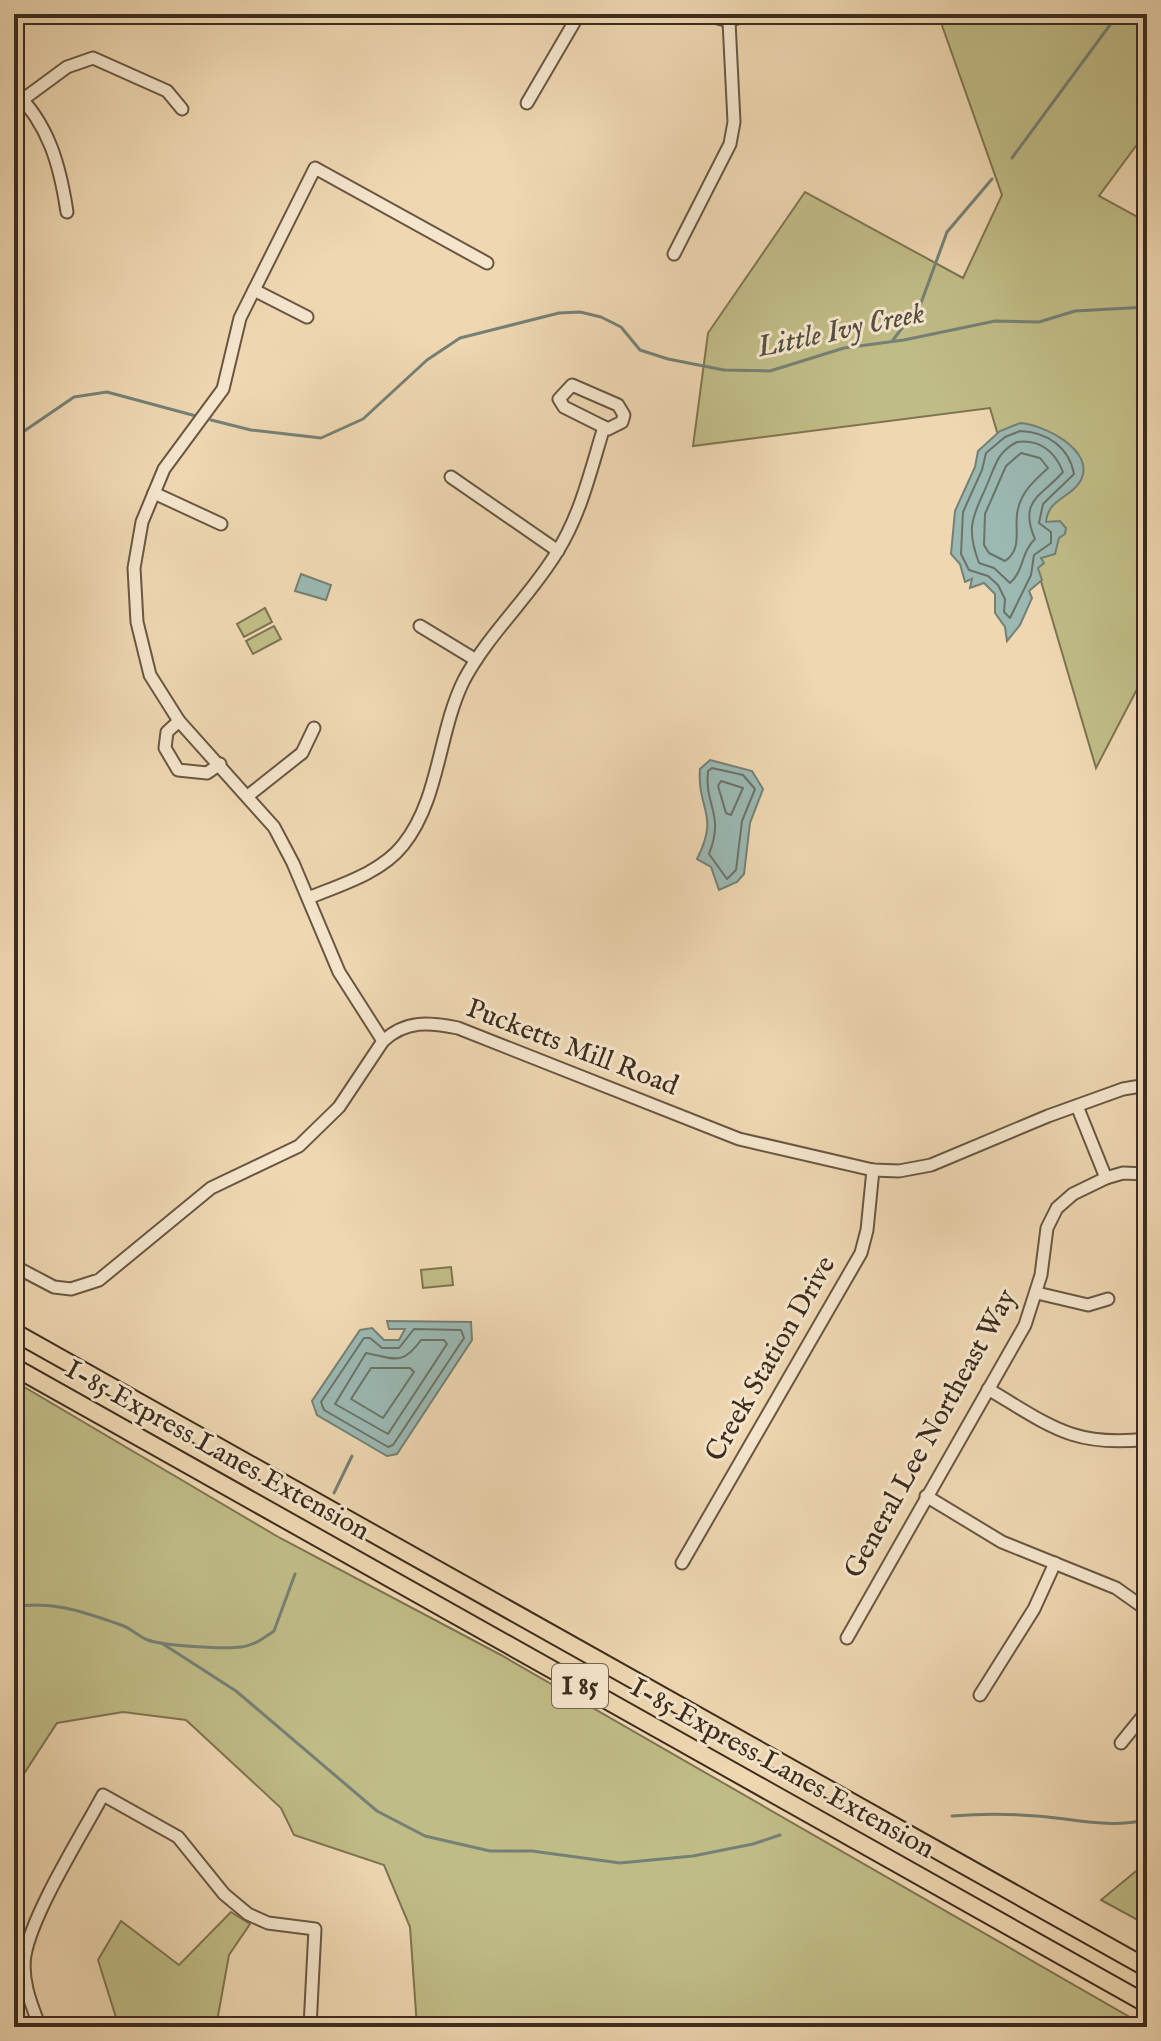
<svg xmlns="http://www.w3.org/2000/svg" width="1161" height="2041" font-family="'IM FELL English',serif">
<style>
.green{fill:#c0bc86;stroke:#7e7452;stroke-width:2}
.water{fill:#9bb8b2;stroke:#758076;stroke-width:2}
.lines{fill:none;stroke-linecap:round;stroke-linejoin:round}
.shore{stroke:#6c7268;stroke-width:2}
.stream{stroke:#758076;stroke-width:3}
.minor-casing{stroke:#695742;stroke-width:15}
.highway-casing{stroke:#3d2c1d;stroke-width:20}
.minor{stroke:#f4e5cc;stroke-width:11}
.highway{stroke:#eed7b1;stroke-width:16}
.labels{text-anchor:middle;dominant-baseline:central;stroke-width:6;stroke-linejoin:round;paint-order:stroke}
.shield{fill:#f4e5cc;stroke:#746452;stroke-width:2}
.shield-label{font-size:26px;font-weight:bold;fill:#3d2c1d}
.street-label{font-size:28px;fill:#3d2c1d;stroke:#f4e5cc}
.water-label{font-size:30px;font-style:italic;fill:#544f42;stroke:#f4e5cc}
</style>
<rect width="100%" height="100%" fill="#eed7b1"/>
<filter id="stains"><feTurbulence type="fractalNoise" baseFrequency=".0025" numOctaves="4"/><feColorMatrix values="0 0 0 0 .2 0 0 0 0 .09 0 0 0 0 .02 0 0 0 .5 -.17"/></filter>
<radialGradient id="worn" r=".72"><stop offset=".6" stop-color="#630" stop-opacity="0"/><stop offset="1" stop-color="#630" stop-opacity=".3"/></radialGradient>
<!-- green -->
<g class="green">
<path d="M938 14H1147V131L1099 196 1147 222V670L1096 768 990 408 693 446 708 333 805 192 963 278 1002 195Z"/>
<path d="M265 608 272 622 244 637 237 624Z"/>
<path d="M274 626 281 639 253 654 246 641Z"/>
<path d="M451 1267 453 1285 423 1288 421 1270Z"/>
<path d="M14 1381 280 1538 501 1655 1147 2027H417L410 1927 384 1865 294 1835 281 1808 186 1720 123 1712 57 1723 14 1789Z"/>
<path d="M1147 1862V1925L1101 1900Z"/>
<path d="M231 1912 250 1924 229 1955 216 2027H119L98 1960 121 1921 179 1965Z"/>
</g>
<!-- water -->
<g class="water">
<path d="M1020 423C1042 424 1096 450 1081 480 1072 498 1048 498 1046 522L1060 521 1066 528 1065 534 1059 538 1055 554 1041 558 1044 563 1038 568 1042 580 1029 591 1032 598 1020 625 1007 641 1005 627 995 613V594L984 583 970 588 972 579 965 582 960 564 951 554 955 511 975 467 978 451 1000 431Z"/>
<path d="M301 574 331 585 326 600 295 591Z"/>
<path d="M710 760 752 771 763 789 750 823 744 874 737 882 719 890 711 867 697 859C720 814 697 810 700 769Z"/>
<path d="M387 1321 471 1322 472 1340 397 1454 387 1456 317 1415 312 1401 360 1330 372 1328 384 1340H399L405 1329H389Z"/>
</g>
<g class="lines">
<!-- shore -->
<g class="shore">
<path d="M1020 431C1047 432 1069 447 1074 474L1043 504 1039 523 1051 532V543L1034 555 1031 575 1010 618 1004 612 1005 599 998 585 988 576 969 570 961 554 963 512 982 470 986 453 1005 437Z"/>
<path d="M1017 442C1039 439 1055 451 1063 472 1042 496 1018 500 1035 539 1021 552 1024 571 1010 583L994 568 979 563C963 521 977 512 991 475 997 460 1001 450 1017 442Z"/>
<path d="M1021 453 1040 458 1048 468C1035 480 1022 491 1018 509 1013 526 1024 548 1005 561L989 553 984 545 985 514 1006 466Z"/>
<path d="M712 768 743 775 755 789 742 821 736 870 727 879 709 854C725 813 704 806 708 771Z"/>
<path d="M721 781 743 788 731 815 726 813 718 786Z"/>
<path d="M414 1329 461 1330 464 1338 393 1445 388 1447 324 1410 321 1402 364 1338H370L382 1348H399Z"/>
<path d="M421 1340H444L447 1344 388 1434 335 1404 366 1353C393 1358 402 1367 421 1340Z"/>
<path d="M371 1368H410L414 1372 383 1418 351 1399Z"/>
</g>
<!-- stream -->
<g class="stream">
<path d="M1012 158 1118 14"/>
<path d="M893 340 921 303 947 232 992 179"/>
<path d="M211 420 251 430 321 438 363 419 427 360 460 338 559 313 580 312 601 317 621 327 640 350 668 359 724 370 770 371 844 348 904 340 995 321 1039 322 1075 311 1147 307"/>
<path d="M14 438 74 397 107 392 196 416"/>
<path d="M334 1493 352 1456"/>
<path d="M14 1607C53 1600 86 1613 121 1625 131 1628 139 1637 148 1640 163 1646 224 1649 241 1647 253 1646 264 1638 274 1631L295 1574"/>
<path d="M163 1644 236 1691 377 1811 425 1836 490 1851H532L620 1863 693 1856 753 1844 780 1835"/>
<path d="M952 1816C989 1813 1028 1814 1065 1819 1094 1823 1118 1826 1147 1820"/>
</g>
<!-- minor casing -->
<g class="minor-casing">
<g id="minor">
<path d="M703 14 729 21 748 14"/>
<path d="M14 91C49 124 60 166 67 212"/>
<path d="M527 103 579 14"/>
<path d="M14 106 67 67 93 58 167 91 182 109"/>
<path d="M674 254 730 144 734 122 729 21"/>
<path d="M254 290 307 317"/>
<path d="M572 385 618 405 624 415 622 422 608 429 564 407 559 399Z"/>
<path d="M451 477 558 551"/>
<path d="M154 493 221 524"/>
<path d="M420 626 476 660"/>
<path d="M179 721 167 732 165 748 178 770 207 773 220 764"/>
<path d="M249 795 302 753 314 728"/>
<path d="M308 898C340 885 381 873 403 845 440 799 438 732 464 680 489 633 530 597 557 552 581 514 591 469 604 427"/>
<path d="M383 1041 339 972 293 863 274 827 179 721 150 675 137 622 134 568 142 522 164 469 223 389 240 318 315 168 487 263"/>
<path d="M1077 1106 1106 1178"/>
<path d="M14 1266 54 1287 71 1289 99 1280 211 1188 299 1146 339 1107 383 1041C406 1020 429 1022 458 1028L739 1139 873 1170 899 1171 931 1165 1048 1116 1123 1089 1147 1085"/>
<path d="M1037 1293 1088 1305 1108 1299"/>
<path d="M988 1389C1049 1425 1073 1448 1147 1439"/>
<path d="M926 1496 1002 1542 1116 1588 1147 1610"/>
<path d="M682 1563 861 1253 867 1230 873 1170"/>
<path d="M847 1638 1025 1325 1041 1275 1047 1228 1057 1208 1073 1194 1106 1178 1123 1173 1147 1174"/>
<path d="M980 1695 1034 1609 1055 1563"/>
<path d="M1121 1743 1147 1711"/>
<path d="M40 2027C31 2004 21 1980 25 1955 33 1912 81 1836 103 1795L178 1837 224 1894 248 1914 268 1923 315 1929 310 2027"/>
</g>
</g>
<!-- highway casing -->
<g class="highway-casing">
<g id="highway">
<path d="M14 1332 1147 1968"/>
<path d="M14 1367 1147 2004"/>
</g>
</g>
<!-- minor -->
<use href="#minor" class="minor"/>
<!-- highway -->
<use href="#highway" class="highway"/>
</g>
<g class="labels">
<!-- shield labels -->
<rect class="shield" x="552" y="1664" width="56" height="44" rx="6"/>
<g class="shield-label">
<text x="580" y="1686">I 85</text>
</g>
<!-- street labels -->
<g class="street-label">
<text transform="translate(572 1048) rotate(21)">Pucketts Mill Road</text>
<text transform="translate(771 1359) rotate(-60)">Creek Station Drive</text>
<text transform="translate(931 1434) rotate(-61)">General Lee Northeast Way</text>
<text transform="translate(217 1451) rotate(29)">I-85 Express Lanes Extension</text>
<text transform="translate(782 1769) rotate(29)">I-85 Express Lanes Extension</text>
</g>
<!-- water labels -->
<g class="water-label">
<text transform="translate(841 331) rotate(-12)">Little Ivy Creek</text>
</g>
</g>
<!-- margin -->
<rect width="1161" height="2041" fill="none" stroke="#eed7b1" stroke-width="48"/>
<rect x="16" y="16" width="1129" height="2009" fill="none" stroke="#3d2c1d" stroke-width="4"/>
<rect x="24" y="24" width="1113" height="1993" fill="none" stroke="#3d2c1d" stroke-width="2"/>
<rect width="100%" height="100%" filter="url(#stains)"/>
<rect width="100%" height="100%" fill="url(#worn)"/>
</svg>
